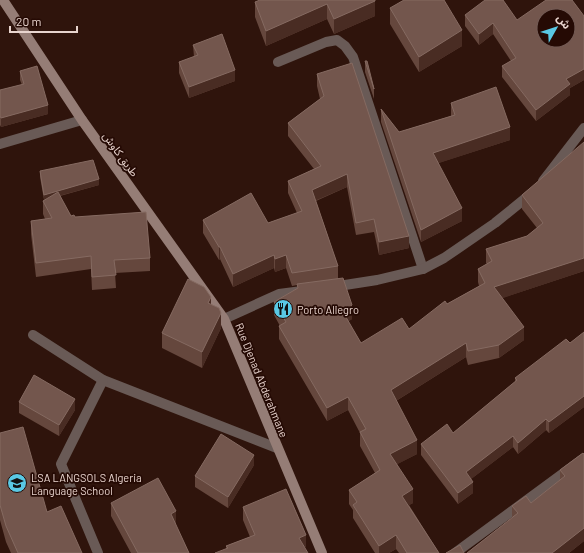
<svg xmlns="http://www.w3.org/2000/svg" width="584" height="553" font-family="Barlow,'Noto Sans Arabic',sans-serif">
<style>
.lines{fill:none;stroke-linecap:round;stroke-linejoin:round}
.street{stroke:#695a56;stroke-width:10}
.secondary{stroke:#957d76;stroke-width:10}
.wall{fill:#65473d}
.shaded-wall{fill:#492c23}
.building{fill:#73564d;stroke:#856a61;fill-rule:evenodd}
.labels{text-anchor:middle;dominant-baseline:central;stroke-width:3.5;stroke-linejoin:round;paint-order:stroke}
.street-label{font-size:11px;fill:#e8d4ce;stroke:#250a04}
.poi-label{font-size:11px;fill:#e8d4ce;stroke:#250a04;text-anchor:start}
</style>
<rect width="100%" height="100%" fill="#2f140c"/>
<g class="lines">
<!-- street -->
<g class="street">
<path d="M278 62 326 42 337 40 345 46 353 57 423 269"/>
<path d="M0 144 82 120"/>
<path d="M543 181 584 128"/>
<path d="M332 287 377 280 423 269 444 258 495 223 532 193"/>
<path d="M224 319 279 294 302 291"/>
<path d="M33 335 103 380 277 448"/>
<path d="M98 553 61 464 103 380"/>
<path d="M455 553 584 458"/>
</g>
<!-- secondary -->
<path class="secondary" d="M3 0 82 120 224 319 322 553"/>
</g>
<!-- wall -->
<g class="wall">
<path d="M375 0V16L334 34 327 19 266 46 255 17V2Z"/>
<path d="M390 8 462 46 419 72 390 24Z"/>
<path d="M465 15 517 20 584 16V80L570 88V95L536 121 502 77V66L511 61 493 34 479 45 465 26Z"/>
<path d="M193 45 235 81 189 98 179 73V62L194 57Z"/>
<path d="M365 61 374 89V99L365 72Z"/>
<path d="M20 71 48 114 1 127 0 125V90L22 85 20 80Z"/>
<path d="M317 74 409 248 379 255 374 232 356 235 347 187 316 201 338 266V279L352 319 348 321 361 343 409 329 447 304 479 286 478 282V269L487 264 486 263V249L527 236 537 228 522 209V195L584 271 502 298 524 340 499 358 468 365 466 357 396 401 417 454 397 464 413 503 409 505 439 553H399L396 549 389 553H375L353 518V510L349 504V490L375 473 360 446V433L348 410 327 421 279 339V326H280L274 315V302L297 289V285L292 286 286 268 275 272 274 268 233 287 220 259 219 260 203 233V220L268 223 297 213 288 193V181L314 169 288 136V123L320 99 317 86Z"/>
<path d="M451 103 510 140 438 163 462 221 421 242 381 122V109L399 132 451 116Z"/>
<path d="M40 171 99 185 60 196 71 216 150 258V271L115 273 116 288 92 290 91 269 36 277 31 234V221L45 219 43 214V201L44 200 40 177Z"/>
<path d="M211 304 221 328 202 368 162 348V333Z"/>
<path d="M584 332V407L549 433 546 430 518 454 513 447 471 479 473 493 458 504 421 455V444L453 433 515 382V378L570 343Z"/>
<path d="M19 402 75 410 59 436 19 413Z"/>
<path d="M0 433 47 512 82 553H11L6 542 0 520Z"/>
<path d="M583 453 584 541 569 553H467L512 518V506L531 503 560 480V470Z"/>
<path d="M254 465 228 508 195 487V476Z"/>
<path d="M111 503 176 523 175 524 189 553H131L111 516Z"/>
<path d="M243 507 306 547 226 549V546L250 537 243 520Z"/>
</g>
<!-- shaded-wall -->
<g class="shaded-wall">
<path d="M375 1V16L334 34V19Z"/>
<path d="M327 4V19L266 46V31Z"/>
<path d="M493 23V34L479 45V34Z"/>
<path d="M462 30V46L419 72V57Z"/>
<path d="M584 69V80L570 88V95L536 121V110L566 79Z"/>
<path d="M235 70V81L189 98V87Z"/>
<path d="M48 105V114L1 127V118Z"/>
<path d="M510 127V140L433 165V153Z"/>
<path d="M347 174V187L312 202V190Z"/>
<path d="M99 179V185L44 200V195Z"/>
<path d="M462 208V221L421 242V230Z"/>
<path d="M409 236V248L379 255V242Z"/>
<path d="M219 247H220V259L219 260Z"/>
<path d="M274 255V268L233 287V274Z"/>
<path d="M286 255V268L275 272V259Z"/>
<path d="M584 258V271L494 301V287Z"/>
<path d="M211 297V312L208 303Z"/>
<path d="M352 305V319L343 326V312Z"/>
<path d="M221 313V328L202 368V352Z"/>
<path d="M524 327V340L499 358V345Z"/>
<path d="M466 343V357L391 404V390Z"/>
<path d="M584 396V407L549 433V422Z"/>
<path d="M348 397V410L327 421V408Z"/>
<path d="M75 399V410L59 436V425Z"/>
<path d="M546 419V430L518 454V443Z"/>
<path d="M513 436V447L466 483V472Z"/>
<path d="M417 440V454L390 468V454Z"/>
<path d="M254 455V465L228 508V497Z"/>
<path d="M473 482V493L458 504V493Z"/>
<path d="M413 489V503L402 509V496Z"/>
<path d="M176 511V523L171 526V514Z"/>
<path d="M584 528V541L569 553H552Z"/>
<path d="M306 535V547L299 550V538Z"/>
<path d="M396 535V549L389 553H379V546Z"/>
</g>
<!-- building -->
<g class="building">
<path d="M260 0H375V1L334 19 327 4 266 31 255 2Z"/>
<path d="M404 0H444L462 30 419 57 390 8Z"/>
<path d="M485 0H503L517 20 546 0H572L584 16V69L566 79 570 84 536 110 502 66 516 58 493 23 479 34 465 15ZM544 16H568V40H544Z"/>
<path d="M222 34 235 70 189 87 179 62 198 55 193 45Z"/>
<path d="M365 61H367L374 89Z"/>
<path d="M352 63 409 236 379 242 374 219 356 223 347 174 312 190 338 266 292 273 286 255 275 259 274 255 233 274 220 247H219L203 220 251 193 268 223 302 211 288 181 321 166 288 123 324 96 317 74Z"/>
<path d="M37 66 48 105 1 118 0 116V90L24 84 20 71Z"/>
<path d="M496 87 510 127 433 153 462 208 421 230 381 109 399 132 455 115 451 103Z"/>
<path d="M584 142V258L494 287 524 327 499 345 468 351 466 343 391 390 417 440 390 454 413 489 402 496 439 553H407L396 535 379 546 353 505 357 502 349 490 380 470 360 432 366 429 348 397 327 408 279 326 286 322 274 302 298 288 297 284 343 278 352 305 343 312 361 343 402 318 409 329 445 301 447 304 485 283 478 269 492 261 486 249 527 236 543 223 522 195Z"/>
<path d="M93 160 99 179 44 195 40 171Z"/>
<path d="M58 192 71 216 74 215 75 217 146 212 150 258 114 260 116 275 92 277 91 256 36 263 31 221 52 218 43 201Z"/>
<path d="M188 279 204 287 211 297 208 303 219 308 221 313 202 352 162 333Z"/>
<path d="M584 332V396L549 422 546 419 518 443 513 436 466 472 473 482 458 493 421 444 447 424 453 433 517 380 515 378 566 339 570 343Z"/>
<path d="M34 375 75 399 59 425 19 402Z"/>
<path d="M23 427 47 512 61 506 82 553H18L6 526 0 505V433Z"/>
<path d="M221 434 254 455 228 497 195 476Z"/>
<path d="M583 453 584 454V528L552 553H467L518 513 512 506 526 496 531 503 565 476 560 470Z"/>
<path d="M158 478 176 511 171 514 189 553H138L111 503Z"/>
<path d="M286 489 306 535 299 538 308 553H215L228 548 226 546 255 535 243 507Z"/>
<path d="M460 545 464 553H446Z"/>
</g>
<!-- icons -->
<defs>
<g id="restaurant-disc" transform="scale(1)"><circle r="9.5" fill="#59c8e4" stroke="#250a04"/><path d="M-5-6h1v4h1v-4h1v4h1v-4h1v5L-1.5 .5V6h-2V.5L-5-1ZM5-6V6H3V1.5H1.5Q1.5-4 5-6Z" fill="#111"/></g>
<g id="school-disc" transform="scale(1)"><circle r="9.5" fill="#59c8e4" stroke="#250a04"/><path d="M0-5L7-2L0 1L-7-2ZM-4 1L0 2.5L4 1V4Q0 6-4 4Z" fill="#111"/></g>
</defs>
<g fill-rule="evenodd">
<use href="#restaurant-disc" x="283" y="309"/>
<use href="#school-disc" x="17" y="483"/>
</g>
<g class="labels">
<!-- street labels -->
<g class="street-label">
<text transform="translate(121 154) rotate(54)">طريق كاوش</text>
<text transform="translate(262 380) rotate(68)">Rue Djenad Abderahmane</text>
</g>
<!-- poi labels -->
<g class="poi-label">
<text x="297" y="309">Porto Allegro</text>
<text x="31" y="477">LSA LANGSOLS Algeria<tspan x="31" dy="13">Language School</tspan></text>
</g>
</g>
<!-- north arrow -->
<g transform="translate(556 28) rotate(51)"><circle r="19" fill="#250a04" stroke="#735b55"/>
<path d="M0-3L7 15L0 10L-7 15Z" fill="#59c8e4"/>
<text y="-6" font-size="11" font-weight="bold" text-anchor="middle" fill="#e8d4ce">ش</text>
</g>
<!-- scale -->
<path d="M10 26v6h67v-6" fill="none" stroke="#e8d4ce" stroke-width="2"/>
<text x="16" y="26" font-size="12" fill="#e8d4ce" stroke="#250a04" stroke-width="3" paint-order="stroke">20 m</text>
</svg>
